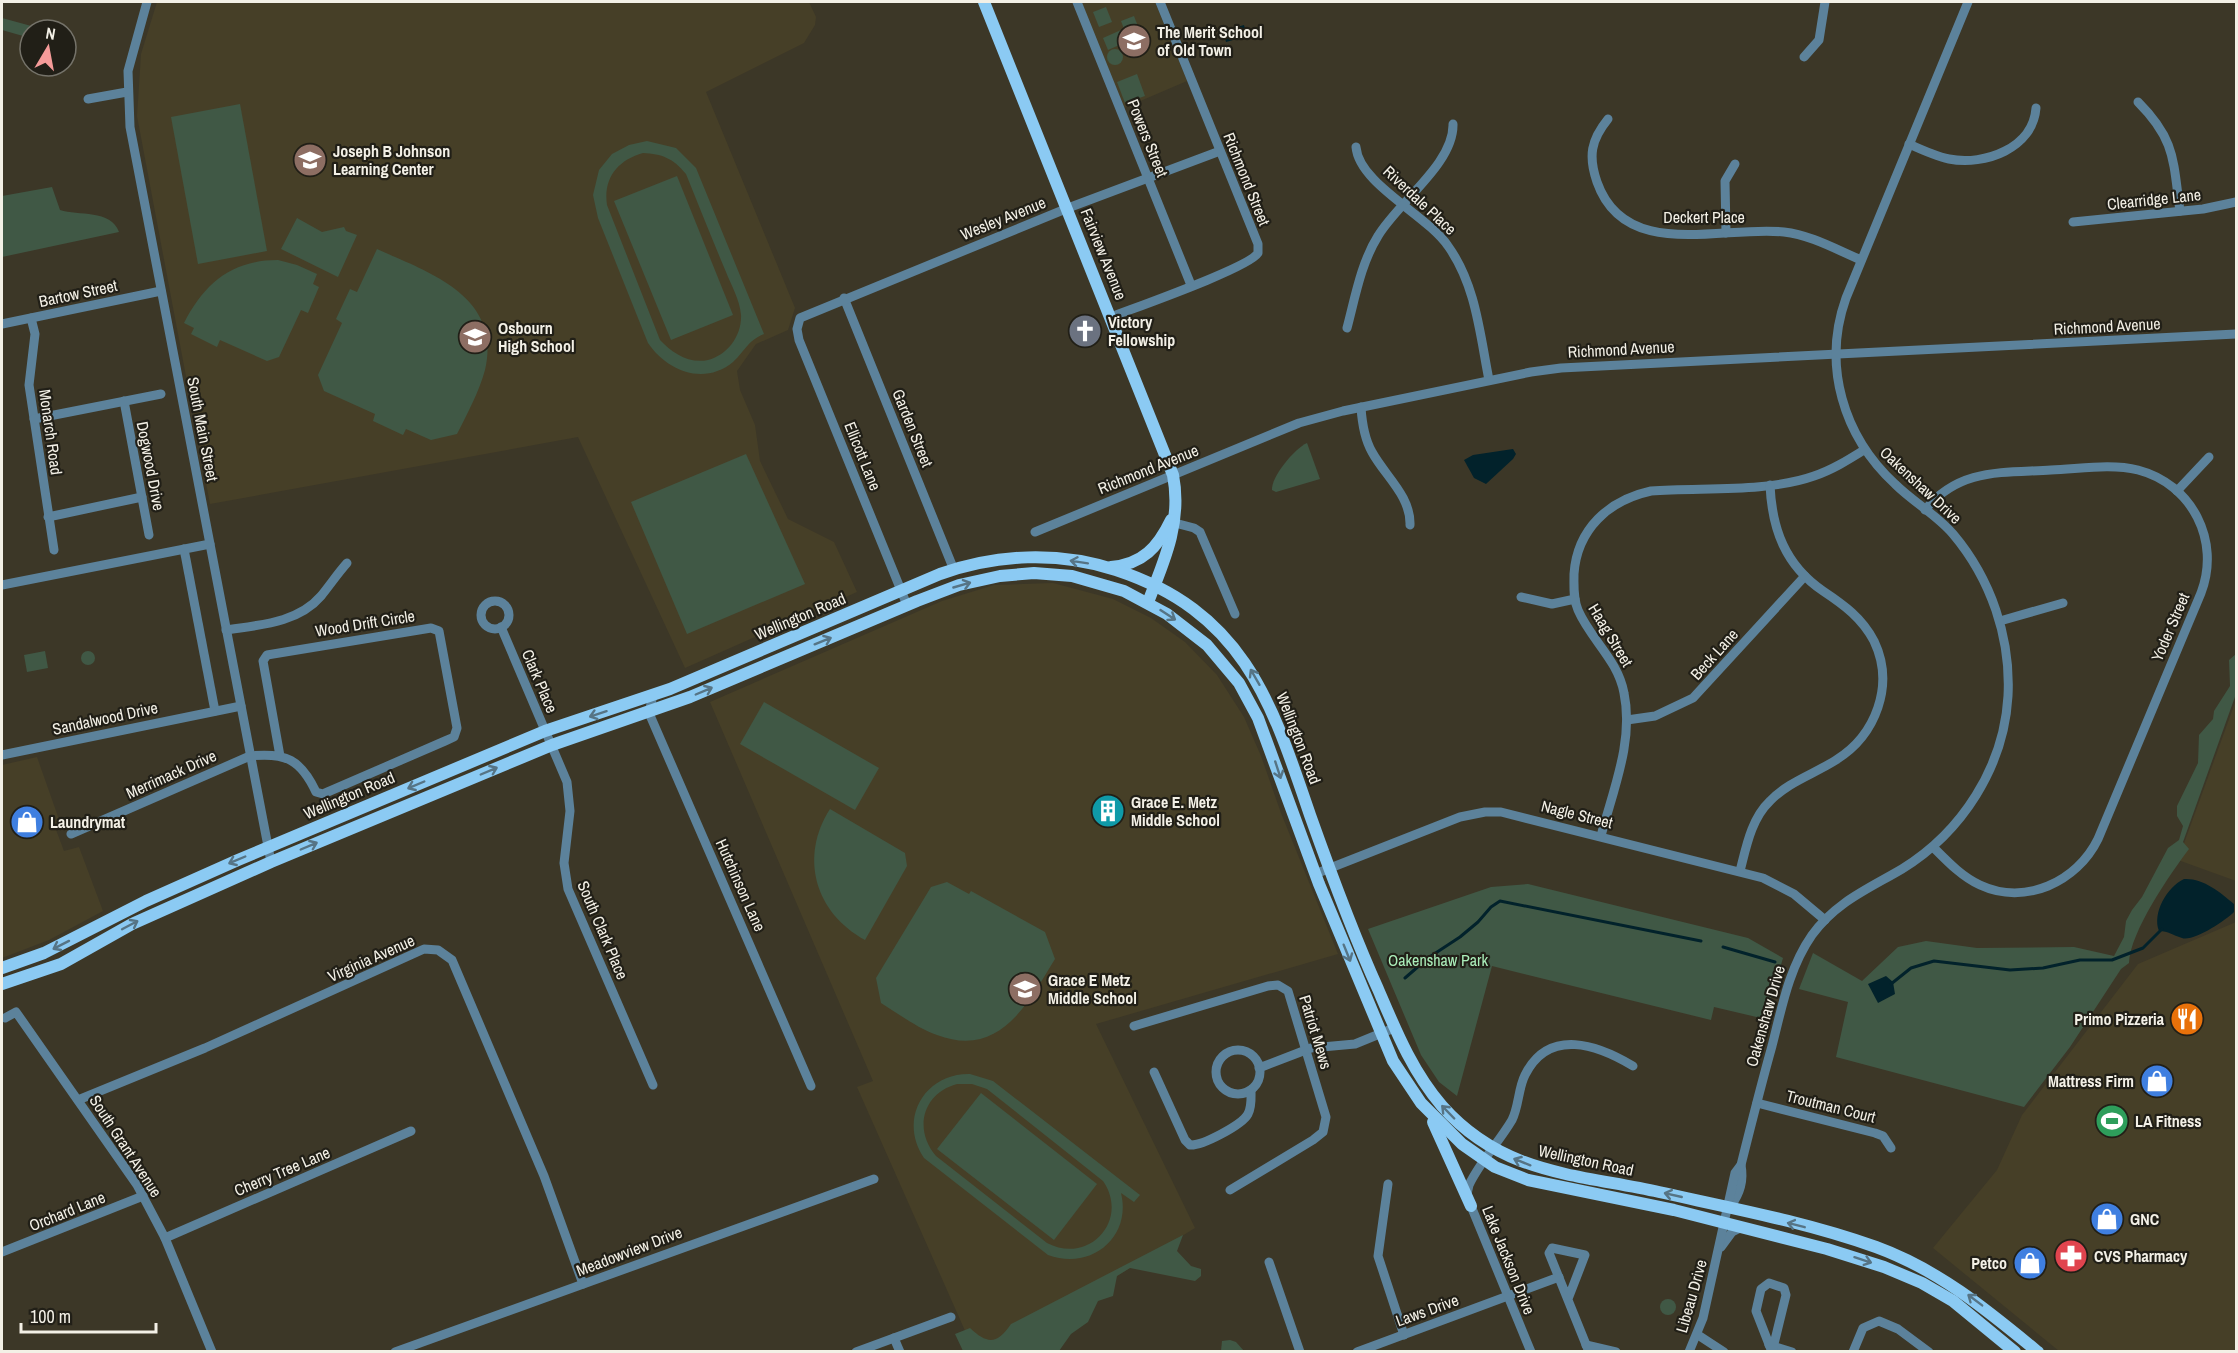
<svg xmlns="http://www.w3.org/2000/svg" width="2238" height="1353" font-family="'Archivo Narrow',sans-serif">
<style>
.built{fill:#463f27}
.green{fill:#405845;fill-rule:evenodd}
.water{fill:#02222b}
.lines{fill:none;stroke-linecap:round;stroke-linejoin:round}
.stream{stroke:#02222b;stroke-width:3}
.minor{stroke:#5c829b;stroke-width:9}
.major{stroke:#8bcaf3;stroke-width:12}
.oneway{stroke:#567485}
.labels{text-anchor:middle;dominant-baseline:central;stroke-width:4.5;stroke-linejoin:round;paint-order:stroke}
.poi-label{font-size:16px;font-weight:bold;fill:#f3f0e6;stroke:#211f17;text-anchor:start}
.street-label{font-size:16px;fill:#f3f0e6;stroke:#211f17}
.park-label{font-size:16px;fill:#abeeba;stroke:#211f17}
</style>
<rect width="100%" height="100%" fill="#3c3727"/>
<!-- built -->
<g class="built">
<path d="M157 2H809L816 17 815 25 804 43 706 92 795 308 788 330 756 344 737 371 740 390 755 425 760 461 788 519 834 542 857 592 685 668 578 437 210 504 137 116 141 54Z"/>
<path d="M1081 2H1155L1187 81 1124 108Z"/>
<path d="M1053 583 1113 599 1151 618 1185 642 1217 675 1244 717 1261 756 1281 813 1338 954 1096 1024 1195 1228 995 1351H974L857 1087 873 1081 710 702 942 601 994 585Z"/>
<path d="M2236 700V881L2178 860Z"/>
<path d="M37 757 61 825 55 827 64 851 79 847 103 911 49 940 2 958V765Z"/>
<path d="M2236 922V1351H2059L1933 1248 1997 1170 2022 1115 2138 964Z"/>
</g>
<!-- green -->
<g class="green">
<path d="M1106 7 1112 22 1099 27 1093 12Z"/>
<path d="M1134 16 1142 37 1129 42 1121 21Z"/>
<path d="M2 18 46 30H30V38L2 30Z"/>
<path d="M1121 30 1126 42 1108 50 1103 38Z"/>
<circle cx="1115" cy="57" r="8"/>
<path d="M1137 74 1145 96 1125 103 1117 82Z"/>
<path d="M240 104 267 251 198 264 171 117Z"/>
<path d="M647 141 676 148 696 168 764 334C747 341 746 350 733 362 704 386 667 371 648 343L598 218 593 195 599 170 612 154 629 145ZM643 153C662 154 673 158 686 174 699 206 712 239 726 272 731 285 740 300 741 315 742 335 728 355 708 360 689 364 672 353 660 340L607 205C603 178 618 160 643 153Z"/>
<path d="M677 176 733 315 671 340 614 201Z"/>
<path d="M52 187 60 210C78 216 111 209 119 232L2 257V196Z"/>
<path d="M297 218 322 232 344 227 346 231 357 235 338 277 281 249Z"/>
<path d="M377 249C430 273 502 296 485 370 479 392 467 414 457 434L431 440 406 429 403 435 373 421 375 414 324 391 318 375 342 323 336 319 350 289 357 292Z"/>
<path d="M278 260 297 265 317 274 313 284 319 287 308 313 301 310 279 357 267 361 220 340 217 347 191 334 194 328 184 323C204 284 231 260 278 260Z"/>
<path d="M1307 443 1320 479 1276 492 1272 490C1271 477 1294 449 1307 443Z"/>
<path d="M746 454 805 584 687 634 631 502Z"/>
<path d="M45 651 48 668 27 672 24 655Z"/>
<circle cx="88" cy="658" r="7"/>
<path d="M2236 654V694L2183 842 2189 849C2170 874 2130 932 2129 963L2121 969 2070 1047 2024 1107 1836 1057 1848 1002 1799 989 1813 953 1862 981 1898 947 1926 941 1977 948 2074 947 2114 956 2124 937 2126 921 2132 910 2142 897 2168 848 2179 840 2183 826 2177 816V806L2198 763 2199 735 2213 719 2214 711 2230 686 2229 660Z"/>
<path d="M764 702 879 768 855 810 740 744Z"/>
<path d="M830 809 905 853 907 866 865 940C815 913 799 857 830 809Z"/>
<path d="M947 882 969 894 971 891 1045 932 1055 959C1028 1003 1000 1059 937 1035 917 1028 899 1014 881 1003L876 978 931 887Z"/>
<path d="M1528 884 1748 938 1783 958 1765 1019 1714 1007 1711 1020 1492 966 1457 1096 1439 1082 1421 1055 1368 929 1491 887Z"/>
<path d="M970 1074 993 1081 1140 1195 1134 1202 1121 1193C1132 1238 1090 1271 1048 1255L924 1158C898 1120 924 1073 970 1074ZM957 1084H972L987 1089 1103 1181C1130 1220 1089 1265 1047 1243L936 1156C913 1129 923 1093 957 1084Z"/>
<path d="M981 1093 1097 1184 1054 1240 937 1149Z"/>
<path d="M1183 1235 1177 1251 1191 1266 1201 1269V1276L1195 1281 1130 1268 1117 1276 1113 1296 1098 1301 1088 1322 1071 1334 1059 1351H963L955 1334 970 1328C987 1344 997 1345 1011 1324Z"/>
<circle cx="1668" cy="1307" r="8"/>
<path d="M1230 1340 1236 1342 1244 1351H1221L1222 1341Z"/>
</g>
<!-- water -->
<g class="water">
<path d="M1244 25 1247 36 1226 42 1223 31Z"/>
<path d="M1513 449 1516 454 1513 459 1486 484 1474 478 1464 460 1473 455Z"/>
<path d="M2184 879C2203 878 2220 892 2234 904V912C2225 921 2193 942 2182 938 2172 935 2169 931 2159 931 2152 913 2167 887 2184 879Z"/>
<path d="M1886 976 1893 982 1895 994 1878 1003 1868 984Z"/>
</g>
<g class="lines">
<!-- stream -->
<g class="stream">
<path d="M1723 947 1775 962"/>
<path d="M1405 978 1428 958 1460 937 1478 922 1491 907 1500 901 1701 941"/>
<path d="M1891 984 1911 968 1934 961 2010 970 2043 968 2080 960H2112L2143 948 2162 929"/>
</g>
<!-- minor -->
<g class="minor">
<path d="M147 2 128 71 130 127 271 862"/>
<path d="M1077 2 1191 285"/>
<path d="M1804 57 1819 40 1825 2"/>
<path d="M88 99 127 92"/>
<path d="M2138 102C2176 140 2173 161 2180 211"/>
<path d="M1608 119C1591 140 1588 156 1597 182 1625 262 1723 225 1784 232 1811 235 1837 250 1861 260"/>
<path d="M1909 144C1922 150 1935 156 1949 159 1985 166 2033 148 2036 108"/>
<path d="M1356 147C1359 184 1427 215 1448 246 1476 285 1480 335 1489 380"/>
<path d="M2073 222 2203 209 2236 202"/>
<path d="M1726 233 1725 181 1735 164"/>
<path d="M844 298 954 570"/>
<path d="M1111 317C1134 308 1249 268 1258 253V244L1160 2"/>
<path d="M31 318 35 334 29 385 54 550"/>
<path d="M2 324 161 291"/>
<path d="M1347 328C1355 298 1361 263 1378 236 1398 202 1454 164 1453 124"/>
<path d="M124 401 149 535"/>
<path d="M1361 407C1362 423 1364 438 1372 452 1385 476 1411 496 1410 525"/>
<path d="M34 419 161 394"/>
<path d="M2177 491 2209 457"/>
<path d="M1925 510C1959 468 2002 473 2051 470 2079 469 2111 463 2138 470 2192 484 2221 541 2201 593L2098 839C2077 882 2025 906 1980 885 1962 877 1947 861 1933 847"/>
<path d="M48 517 142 497"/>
<path d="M1175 523 1194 528 1200 532 1235 614"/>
<path d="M1035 532 1299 423 1343 411 1531 372 1561 368 2236 334"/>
<path d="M184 549 215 711"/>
<path d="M2 585 210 544"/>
<path d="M1521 597 1552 604 1575 599"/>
<circle cx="495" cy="615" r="14"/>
<path d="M907 605 799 340 797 329 800 318 1068 208 1220 151"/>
<path d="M2000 621 2063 603"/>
<path d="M501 627 567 782 570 811 564 863 568 889 653 1085"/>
<path d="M226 630C259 625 298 623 321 596 330 585 338 573 347 563"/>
<path d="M653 695 649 713 811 1086"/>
<path d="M1627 720 1655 716 1693 698 1805 576"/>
<path d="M2 755 241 706"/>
<path d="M71 834 250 756C286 752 301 760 316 792L323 794 445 741 454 737 457 728 439 631 431 628 267 655 263 661 280 756"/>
<path d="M1601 836C1613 790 1634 741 1624 693 1618 660 1591 640 1578 610 1573 599 1574 586 1574 574 1577 529 1609 500 1651 491 1702 487 1766 493 1814 476 1832 470 1848 460 1864 450"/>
<path d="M1740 871C1746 848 1751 819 1770 801 1788 782 1814 774 1836 760 1876 735 1895 685 1874 641 1862 618 1844 605 1823 591 1785 565 1772 529 1770 485"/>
<path d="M1315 874 1460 817 1485 812H1501L1763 878 1794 894 1825 920"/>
<path d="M5 1018 16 1012 137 1185 165 1238 212 1352"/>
<path d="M1134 1026 1268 986 1278 985 1288 991 1326 1117 1323 1132 1313 1140 1230 1190"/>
<circle cx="1238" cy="1072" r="22"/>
<path d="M1259 1068 1311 1048 1355 1044 1394 1028"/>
<path d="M1154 1072 1185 1140 1190 1145C1202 1146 1242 1125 1248 1114 1252 1106 1251 1098 1251 1090"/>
<path d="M78 1100 205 1048 424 949 438 950 452 960 544 1176 583 1284"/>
<path d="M1757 1103 1875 1133 1883 1136 1891 1148"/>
<path d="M1388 1184 1378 1256 1404 1335"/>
<path d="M1731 1206C1740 1193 1744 1181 1741 1165"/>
<path d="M165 1238 411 1131"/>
<path d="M1721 1247 1732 1232 1742 1227"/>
<path d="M2 1252 143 1196"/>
<path d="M1269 1262 1300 1352"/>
<path d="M1568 1299 1585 1255 1552 1248 1549 1253 1589 1352"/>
<path d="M1698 1335 1724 1352"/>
<path d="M894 1338 900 1352"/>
<path d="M1586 1345 1616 1352"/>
<path d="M1769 1345 1792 1352"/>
<path d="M395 1352 874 1179"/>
<path d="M856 1352 951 1317"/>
<path d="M1357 1352 1559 1277"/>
<path d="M1531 1352 1471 1206 1467 1194 1469 1185C1480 1162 1499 1142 1512 1120 1519 1106 1518 1089 1525 1075 1549 1027 1598 1045 1633 1066"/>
<path d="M1689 1352 1703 1318 1735 1173 1741 1165C1751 1125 1761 1085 1772 1046 1782 1007 1789 968 1812 935 1836 902 1868 889 1902 869 1962 832 2004 767 2008 696 2011 638 1991 579 1953 534 1937 515 1913 502 1895 484 1843 436 1822 365 1846 298L1968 2"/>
<path d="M1772 1352 1756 1311 1761 1289 1769 1283 1784 1288 1786 1295 1772 1352"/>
<path d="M1853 1352 1863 1328 1879 1321 1898 1329 1929 1352"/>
</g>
<!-- major -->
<g class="major">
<path d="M984 2 1173 475C1182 521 1165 560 1148 602"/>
<path d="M1111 567C1143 564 1158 547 1171 520"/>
<path d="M2 968 44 953 146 901 238 860 545 731 670 689 940 574C997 554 1058 551 1116 570 1243 612 1271 700 1310 815 1331 874 1352 932 1378 989 1396 1031 1412 1071 1442 1106 1503 1175 1577 1174 1659 1192 1731 1208 1806 1222 1876 1247 1939 1270 1987 1310 2038 1352"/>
<path d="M2 984 61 964 132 924 271 862 552 745 690 697 917 601 959 585 1000 576 1034 573 1072 576 1124 591 1167 614 1207 645 1239 683 1258 718 1319 884 1393 1061 1421 1103 1462 1144 1495 1167 1528 1180 1674 1210 1827 1249 1884 1267 1922 1283 1953 1301 2015 1352"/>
<path d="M1433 1122 1471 1206"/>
</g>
</g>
<!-- one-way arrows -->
<defs><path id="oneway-shaft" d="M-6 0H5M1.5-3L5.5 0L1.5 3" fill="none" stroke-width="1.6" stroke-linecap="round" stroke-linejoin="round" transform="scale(1.5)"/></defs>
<g class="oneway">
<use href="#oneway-shaft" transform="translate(1079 562) rotate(-171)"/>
<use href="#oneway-shaft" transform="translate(962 585) rotate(-16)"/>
<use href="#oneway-shaft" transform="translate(1168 615) rotate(33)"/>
<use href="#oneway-shaft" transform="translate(823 641) rotate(-22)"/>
<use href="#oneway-shaft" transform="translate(1255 677) rotate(-120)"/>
<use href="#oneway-shaft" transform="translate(704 691) rotate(-23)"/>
<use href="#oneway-shaft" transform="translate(598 714) rotate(162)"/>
<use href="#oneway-shaft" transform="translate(1278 770) rotate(72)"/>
<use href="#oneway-shaft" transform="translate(489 771) rotate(-23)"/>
<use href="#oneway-shaft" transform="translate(416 785) rotate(157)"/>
<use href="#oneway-shaft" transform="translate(309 846) rotate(-23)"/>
<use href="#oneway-shaft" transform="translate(237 860) rotate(157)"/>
<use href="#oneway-shaft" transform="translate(130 925) rotate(-28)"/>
<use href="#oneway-shaft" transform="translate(61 945) rotate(153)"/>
<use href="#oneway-shaft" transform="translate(1347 953) rotate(68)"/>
<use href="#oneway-shaft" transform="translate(1448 1112) rotate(-134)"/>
<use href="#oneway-shaft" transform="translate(1522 1162) rotate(-158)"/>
<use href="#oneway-shaft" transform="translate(1673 1195) rotate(-167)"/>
<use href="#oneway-shaft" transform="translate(1796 1225) rotate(-166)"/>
<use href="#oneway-shaft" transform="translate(1863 1260) rotate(18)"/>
<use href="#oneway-shaft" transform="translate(1975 1300) rotate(-143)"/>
</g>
<!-- icons -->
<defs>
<g id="school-disc" transform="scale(1.725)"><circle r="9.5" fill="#8d6e63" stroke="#211f17"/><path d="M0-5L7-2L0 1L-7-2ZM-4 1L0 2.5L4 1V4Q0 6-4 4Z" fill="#fff"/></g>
<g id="church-disc" transform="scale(1.725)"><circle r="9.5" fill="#6b7280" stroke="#211f17"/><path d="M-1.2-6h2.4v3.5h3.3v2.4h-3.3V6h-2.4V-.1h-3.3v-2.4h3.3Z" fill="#fff"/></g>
<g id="building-disc" transform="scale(1.725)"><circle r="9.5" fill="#0f9aa8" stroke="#211f17"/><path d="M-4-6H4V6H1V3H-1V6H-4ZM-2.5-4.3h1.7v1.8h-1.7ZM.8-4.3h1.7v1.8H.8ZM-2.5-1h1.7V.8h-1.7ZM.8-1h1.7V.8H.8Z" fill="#fff"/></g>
<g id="shop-disc" transform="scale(1.725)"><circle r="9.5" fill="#3f7fe0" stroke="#211f17"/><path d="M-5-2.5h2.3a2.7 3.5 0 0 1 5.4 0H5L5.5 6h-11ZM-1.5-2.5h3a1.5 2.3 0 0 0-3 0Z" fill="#fff"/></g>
<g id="restaurant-disc" transform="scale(1.725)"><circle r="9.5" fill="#e8710a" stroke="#211f17"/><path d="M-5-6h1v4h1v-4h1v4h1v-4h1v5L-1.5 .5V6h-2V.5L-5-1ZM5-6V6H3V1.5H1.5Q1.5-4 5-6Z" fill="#fff"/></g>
<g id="stadium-disc" transform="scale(1.725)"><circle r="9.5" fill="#2e9e5b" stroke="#211f17"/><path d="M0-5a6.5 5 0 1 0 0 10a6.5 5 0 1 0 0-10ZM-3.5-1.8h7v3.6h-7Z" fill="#fff"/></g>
<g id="pharmacy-disc" transform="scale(1.725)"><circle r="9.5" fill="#e0444e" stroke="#211f17"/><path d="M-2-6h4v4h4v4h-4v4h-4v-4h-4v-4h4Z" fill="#fff"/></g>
</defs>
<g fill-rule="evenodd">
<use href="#school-disc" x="1134" y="41"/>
<use href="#school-disc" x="310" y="160"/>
<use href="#church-disc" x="1085" y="331"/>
<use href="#school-disc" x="475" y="337"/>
<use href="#building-disc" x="1108" y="811"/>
<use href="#shop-disc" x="27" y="822"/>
<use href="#school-disc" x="1025" y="989"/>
<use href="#restaurant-disc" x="2187" y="1019"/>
<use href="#shop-disc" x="2157" y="1081"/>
<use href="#stadium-disc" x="2112" y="1121"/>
<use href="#shop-disc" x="2107" y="1219"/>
<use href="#pharmacy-disc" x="2071" y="1256"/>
<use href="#shop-disc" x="2030" y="1263"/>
</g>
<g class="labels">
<!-- poi labels -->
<g class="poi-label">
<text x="1157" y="32">The Merit School<tspan x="1157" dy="18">of Old Town</tspan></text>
<text x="333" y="151">Joseph B Johnson<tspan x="333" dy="18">Learning Center</tspan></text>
<text x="1108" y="322">Victory<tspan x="1108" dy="18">Fellowship</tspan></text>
<text x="498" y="328">Osbourn<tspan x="498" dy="18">High School</tspan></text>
<text x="1131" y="802">Grace E. Metz<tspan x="1131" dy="18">Middle School</tspan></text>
<text x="50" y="822">Laundrymat</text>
<text x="1048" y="980">Grace E Metz<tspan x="1048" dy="18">Middle School</tspan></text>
<text x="2164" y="1019" text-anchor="end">Primo Pizzeria</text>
<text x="2134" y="1081" text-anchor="end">Mattress Firm</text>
<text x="2135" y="1121">LA Fitness</text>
<text x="2130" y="1219">GNC</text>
<text x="2094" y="1256">CVS Pharmacy</text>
<text x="2007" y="1263" text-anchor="end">Petco</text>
</g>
<!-- street labels -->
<g class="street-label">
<text transform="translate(1148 138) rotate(68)">Powers Street</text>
<text transform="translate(1247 179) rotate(68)">Richmond Street</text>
<text transform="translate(2154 199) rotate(-6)">Clearridge Lane</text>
<text transform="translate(1420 200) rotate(43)">Riverdale Place</text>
<text x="1704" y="217">Deckert Place</text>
<text transform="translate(1003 218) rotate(-22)">Wesley Avenue</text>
<text transform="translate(1104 254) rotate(68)">Fairview Avenue</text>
<text transform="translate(78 293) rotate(-12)">Bartow Street</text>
<text transform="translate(2107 326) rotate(-3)">Richmond Avenue</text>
<text transform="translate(1621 349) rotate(-3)">Richmond Avenue</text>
<text transform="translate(913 428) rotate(68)">Garden Street</text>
<text transform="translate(203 429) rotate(79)">South Main Street</text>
<text transform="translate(51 432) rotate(82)">Monarch Road</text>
<text transform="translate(863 456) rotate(68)">Ellicott Lane</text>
<text transform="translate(151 466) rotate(79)">Dogwood Drive</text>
<text transform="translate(1148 469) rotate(-22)">Richmond Avenue</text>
<text transform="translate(1921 485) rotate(43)">Oakenshaw Drive</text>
<text transform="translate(800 616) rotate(-23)">Wellington Road</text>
<text transform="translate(365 623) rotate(-9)">Wood Drift Circle</text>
<text transform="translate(2170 627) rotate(-67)">Yoder Street</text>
<text transform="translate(1611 635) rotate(59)">Haag Street</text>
<text transform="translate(1714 654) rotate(-48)">Beck Lane</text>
<text transform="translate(540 681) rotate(67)">Clark Place</text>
<text transform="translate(105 718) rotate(-12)">Sandalwood Drive</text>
<text transform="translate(1299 738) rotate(69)">Wellington Road</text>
<text transform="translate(171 774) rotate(-24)">Merrimack Drive</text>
<text transform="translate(349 795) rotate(-23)">Wellington Road</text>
<text transform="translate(1577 814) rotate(14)">Nagle Street</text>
<text transform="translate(741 885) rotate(66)">Hutchinson Lane</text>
<text transform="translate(603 930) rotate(67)">South Clark Place</text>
<text transform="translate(371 958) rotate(-24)">Virginia Avenue</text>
<text transform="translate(1765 1016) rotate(-74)">Oakenshaw Drive</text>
<text transform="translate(1316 1032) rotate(73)">Patriot Mews</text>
<text transform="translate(1831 1106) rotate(14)">Troutman Court</text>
<text transform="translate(126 1146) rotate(57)">South Grant Avenue</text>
<text transform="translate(1586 1160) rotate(12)">Wellington Road</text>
<text transform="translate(282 1171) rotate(-23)">Cherry Tree Lane</text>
<text transform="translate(67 1211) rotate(-22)">Orchard Lane</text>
<text transform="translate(629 1251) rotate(-21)">Meadowview Drive</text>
<text transform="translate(1509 1260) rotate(68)">Lake Jackson Drive</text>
<text transform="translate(1691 1296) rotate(-74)">Libeau Drive</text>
<text transform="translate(1427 1310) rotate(-20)">Laws Drive</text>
</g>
<!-- park labels -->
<g class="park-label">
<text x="1438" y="960">Oakenshaw Park</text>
</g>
</g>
<!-- border -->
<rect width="2238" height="1353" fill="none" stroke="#f3f0e6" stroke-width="6"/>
<!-- north arrow -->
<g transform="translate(48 48) rotate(10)"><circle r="28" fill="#211f17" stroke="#75736a" stroke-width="1.5"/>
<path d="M0-4.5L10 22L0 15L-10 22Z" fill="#f59b99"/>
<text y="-9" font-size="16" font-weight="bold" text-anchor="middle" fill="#f3f0e6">N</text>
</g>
<!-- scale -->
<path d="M21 1323v9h135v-9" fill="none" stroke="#f3f0e6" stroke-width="3"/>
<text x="30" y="1323" font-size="18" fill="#f3f0e6" stroke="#211f17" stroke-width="4.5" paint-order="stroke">100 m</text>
</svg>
